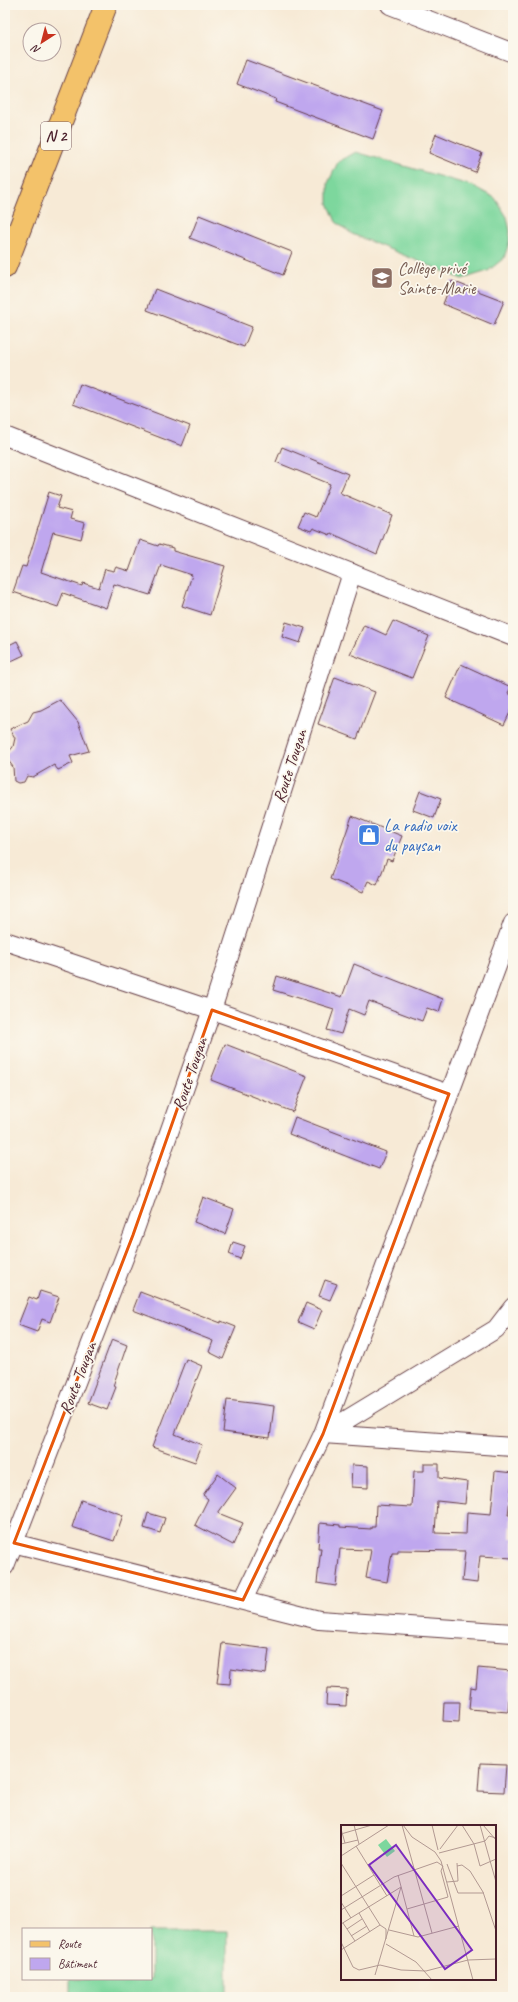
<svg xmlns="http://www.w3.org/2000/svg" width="518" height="2002" font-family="Caveat,sans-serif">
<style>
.garden{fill:#7dd79d;stroke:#647b64}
.building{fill:#bfa7ee}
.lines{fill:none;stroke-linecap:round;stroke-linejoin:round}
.minor-casing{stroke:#643d45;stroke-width:20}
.primary-casing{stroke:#643d45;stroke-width:24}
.minor{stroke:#fff;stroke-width:18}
.primary{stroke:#f3c26a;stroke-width:22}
.marked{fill:none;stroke:#e8590c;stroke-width:3;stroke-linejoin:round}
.labels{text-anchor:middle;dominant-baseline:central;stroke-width:3.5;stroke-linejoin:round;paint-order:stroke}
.shield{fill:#fbf7ec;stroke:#7f6065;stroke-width:1}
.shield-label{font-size:16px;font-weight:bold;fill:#4a1f2b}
.education-label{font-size:17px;fill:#785e54;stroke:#fbf7ec;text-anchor:start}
.street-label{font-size:17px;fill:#4a1f2b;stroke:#fbf7ec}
.shop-label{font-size:17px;fill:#366cbe;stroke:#fbf7ec;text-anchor:start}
.inset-road{fill:none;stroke:#b29992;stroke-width:1}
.view{fill:#7b2cbf;fill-opacity:0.15;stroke:#7b2cbf;stroke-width:2}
.inset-edge{fill:none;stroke:#4a1f2b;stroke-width:2}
</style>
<rect width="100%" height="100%" fill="#fbf7ec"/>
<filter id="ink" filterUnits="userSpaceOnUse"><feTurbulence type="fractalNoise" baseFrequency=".025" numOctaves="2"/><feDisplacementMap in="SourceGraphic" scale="8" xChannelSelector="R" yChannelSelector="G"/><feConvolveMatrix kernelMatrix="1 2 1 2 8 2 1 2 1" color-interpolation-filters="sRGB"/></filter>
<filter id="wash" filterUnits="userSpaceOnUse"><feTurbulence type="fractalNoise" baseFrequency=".012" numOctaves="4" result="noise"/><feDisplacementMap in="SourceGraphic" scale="16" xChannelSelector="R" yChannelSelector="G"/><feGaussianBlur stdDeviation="0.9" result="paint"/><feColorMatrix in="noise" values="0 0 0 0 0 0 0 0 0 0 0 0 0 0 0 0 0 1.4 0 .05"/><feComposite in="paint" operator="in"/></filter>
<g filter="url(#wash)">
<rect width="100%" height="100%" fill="#f7ead6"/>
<!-- garden -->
<g class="garden">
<path d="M356 152 473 186 495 198 507 217 510 231 509 243 504 258 488 271 462 279 352 234 336 222 328 203V183L338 162Z"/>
<path d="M151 1931H227V1997H70V1979H151Z"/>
</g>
<g id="blocks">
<!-- building -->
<g class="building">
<path d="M246 60 383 111 373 139 275 102 276 99 237 84Z"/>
<path d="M436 134 482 153 475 172 429 153Z"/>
<path d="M199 215 292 252 283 275 190 238Z"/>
<path d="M452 281 504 301 494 325 443 304Z"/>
<path d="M155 289 252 327 244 347 147 310Z"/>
<path d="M80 384 190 426 182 446 73 404Z"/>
<path d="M282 447 348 474 340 493 392 515 377 554 331 533 330 535 313 528 311 531 298 526 304 512 316 517 330 484 276 462Z"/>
<path d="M49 492 61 496 57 508 72 512 70 519 85 523 81 539 53 532 41 572 82 586 83 583 99 588 105 569 114 571 116 567 129 571 140 540 158 546 159 544 173 548V551L225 566 210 615 182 606 192 575 161 565 150 595 114 584 106 608 63 593 58 607 13 592 22 566 26 567Z"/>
<path d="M393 621 429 636 412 678 350 654 364 625 386 635Z"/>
<path d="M286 622 305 628 300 643 282 637Z"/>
<path d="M17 641 24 655 5 664V647Z"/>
<path d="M461 664 511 687 508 693 513 696V706L504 725 446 698Z"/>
<path d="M335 677 375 692 357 739 318 724Z"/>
<path d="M60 700 78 722 89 751 70 756 73 763 58 770 54 765 33 777 27 776 24 782 18 783 14 781 13 767 5 756 13 747 15 738 10 729 28 721 33 712 41 710Z"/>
<path d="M420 791 441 799 434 818 413 810Z"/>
<path d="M352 816 402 836 392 861 387 859 377 885 368 881 363 892 330 879Z"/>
<path d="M354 964 443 999 439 1012 427 1008 422 1021 369 1001 364 1015 349 1009 341 1034 327 1030 334 1009 273 990 277 976 342 997Z"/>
<path d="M225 1044 307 1076 293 1112 211 1080Z"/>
<path d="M295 1117 386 1152 379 1169 289 1134Z"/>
<path d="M203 1197 234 1209 225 1234 194 1222Z"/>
<path d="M233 1242 245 1246 240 1259 229 1254Z"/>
<path d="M325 1280 337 1284 330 1300 319 1296Z"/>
<path d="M40 1291 59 1297 50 1322 42 1319 37 1332 18 1325 29 1297 37 1300Z"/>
<path d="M140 1292 221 1323V1321L236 1327 223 1359 209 1352 213 1341 133 1310Z"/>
<path d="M306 1303 322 1310 314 1329 298 1322Z"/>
<path d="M112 1339 127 1345 113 1386 116 1387 107 1410 88 1403Z"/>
<path d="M186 1359 202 1366 175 1434 202 1445 195 1462 152 1447Z"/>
<path d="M227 1400 274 1406 270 1438 223 1432Z"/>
<path d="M424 1464H439V1478L467 1482 465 1504 437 1501 435 1533 466 1534 467 1512 491 1514 495 1471 513 1473 508 1515H511L510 1538H513V1558L480 1556 477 1583 462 1581 465 1551 398 1550V1553H392L387 1582 366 1578 371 1550 340 1549 336 1586 317 1583 321 1548H318L320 1523 340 1525V1527L371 1529V1527H375L376 1505 412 1507 414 1471H424Z"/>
<path d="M352 1465 368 1466V1488L351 1487Z"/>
<path d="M218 1474 236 1488 218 1513 243 1523 233 1545 195 1525 208 1499 203 1495Z"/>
<path d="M81 1500 123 1515 114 1541 72 1527Z"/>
<path d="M148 1513 165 1518 160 1533 144 1528Z"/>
<path d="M222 1643 269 1649 266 1674 231 1669 230 1684 217 1683Z"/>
<path d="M478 1668 511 1671 508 1712 469 1709 471 1687 476 1688Z"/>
<path d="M327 1688 347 1689 346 1706 326 1705Z"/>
<path d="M444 1702H460L459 1722 443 1721Z"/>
<path d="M480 1764 506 1765 504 1792 478 1791Z"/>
</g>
</g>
</g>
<g filter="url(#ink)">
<use href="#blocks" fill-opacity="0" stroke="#643d45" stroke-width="1"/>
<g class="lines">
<!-- minor casing -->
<g class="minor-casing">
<g id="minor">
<path d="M390 5 513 53"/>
<path d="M5 436 513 637"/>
<path d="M5 941 212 1010 449 1094"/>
<path d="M513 1307 496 1329 323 1434 513 1447"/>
<path d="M5 1541 319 1620 513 1633"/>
<path d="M5 1566 133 1235 212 1010 352 573"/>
<path d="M243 1600 323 1434 513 923"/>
</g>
</g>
<!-- primary casing -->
<g class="primary-casing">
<path id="primary" d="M5 267 106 5"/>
</g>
<!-- minor -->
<use href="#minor" class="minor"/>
<!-- primary -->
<use href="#primary" class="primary"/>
</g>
</g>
<!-- marked area -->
<path class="marked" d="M212 1010 449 1094 323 1434 243 1600 14 1543 133 1235Z"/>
<!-- icons -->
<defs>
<g id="school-square" transform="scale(1.15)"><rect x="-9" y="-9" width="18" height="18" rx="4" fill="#8d6e63" stroke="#fbf7ec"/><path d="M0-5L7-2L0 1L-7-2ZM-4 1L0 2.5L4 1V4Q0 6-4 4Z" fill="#fff"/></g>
<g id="shop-square" transform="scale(1.15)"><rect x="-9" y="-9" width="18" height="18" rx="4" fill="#3f7fe0" stroke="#fbf7ec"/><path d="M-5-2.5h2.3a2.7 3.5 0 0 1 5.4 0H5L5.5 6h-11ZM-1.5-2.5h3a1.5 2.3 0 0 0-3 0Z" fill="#fff"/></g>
</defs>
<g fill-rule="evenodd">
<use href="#school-square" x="382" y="278"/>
<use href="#shop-square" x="369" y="835"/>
</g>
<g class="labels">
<!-- shield labels -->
<rect class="shield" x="41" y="122" width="30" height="28" rx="3"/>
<g class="shield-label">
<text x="56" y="136">N 2</text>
</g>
<!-- education labels -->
<g class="education-label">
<text x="398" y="268">Collège privé<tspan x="398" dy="20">Sainte-Marie</tspan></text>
</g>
<!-- street labels -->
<g class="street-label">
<text transform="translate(290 766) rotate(-72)">Route Tougan</text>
<text transform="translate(190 1074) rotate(-71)">Route Tougan</text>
<text transform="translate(78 1378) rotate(-69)">Route Tougan</text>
</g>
<!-- shop labels -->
<g class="shop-label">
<text x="384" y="825">La radio voix<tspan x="384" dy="20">du paysan</tspan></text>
</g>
</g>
<!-- overview -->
<g transform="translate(341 1825)">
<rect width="155" height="155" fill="#f7ead6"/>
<path d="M45 14 54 26 46 32 37 20Z" fill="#7dd79d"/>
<path class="inset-road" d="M13 0 18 19M61 0 91 108M62 0 71 12 94 27 100 36 132 155M91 0 97 25M121 0 133 19 139 41 155 34M139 0 155 57M142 0 155 15M0 4 4 18M0 9 31 0M0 19 17 15M15 21 46 71M99 24 117 0M98 28 144 16 148 11 155 13M0 31 48 0M0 38 39 100 45 104V114M106 39 117 68H143M116 41 121 40 129 46 142 67 155 106M57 50 73 111M106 57 117 56 116 38M0 71 33 50M0 77 10 93M0 85 53 52 96 37 102 41 100 46 107 72 66 84M18 88 29 107M2 98 14 116M0 99 60 62 34 150M6 104 21 94M48 105 77 112 118 101M10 111 26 101M0 117 12 142 18 145 39 140 60 145 85 146 127 135 155 134M45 119 75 137 91 155M0 125 39 100"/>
<path class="view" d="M55 20 131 125 104 144 28 40Z"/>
<rect width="155" height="155" class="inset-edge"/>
</g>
<!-- margin -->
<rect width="518" height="2002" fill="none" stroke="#fbf7ec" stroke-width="20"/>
<!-- legend -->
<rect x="22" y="1928" width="130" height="52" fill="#fbf7ec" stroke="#b4a19f"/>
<rect x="30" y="1941" width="20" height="6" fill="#f3c26a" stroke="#b4a19f"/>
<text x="58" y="1948" font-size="12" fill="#4a1f2b">Route</text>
<rect x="30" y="1958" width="20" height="12" fill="#bfa7ee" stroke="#b4a19f"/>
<text x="58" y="1968" font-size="12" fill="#4a1f2b">Bâtiment</text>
<!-- north arrow -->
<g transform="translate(42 42) rotate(216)"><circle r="19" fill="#fbf7ec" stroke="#b4a19f"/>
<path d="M0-3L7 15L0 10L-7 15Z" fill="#c8321e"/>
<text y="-6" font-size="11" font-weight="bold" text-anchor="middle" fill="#4a1f2b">N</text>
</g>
</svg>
